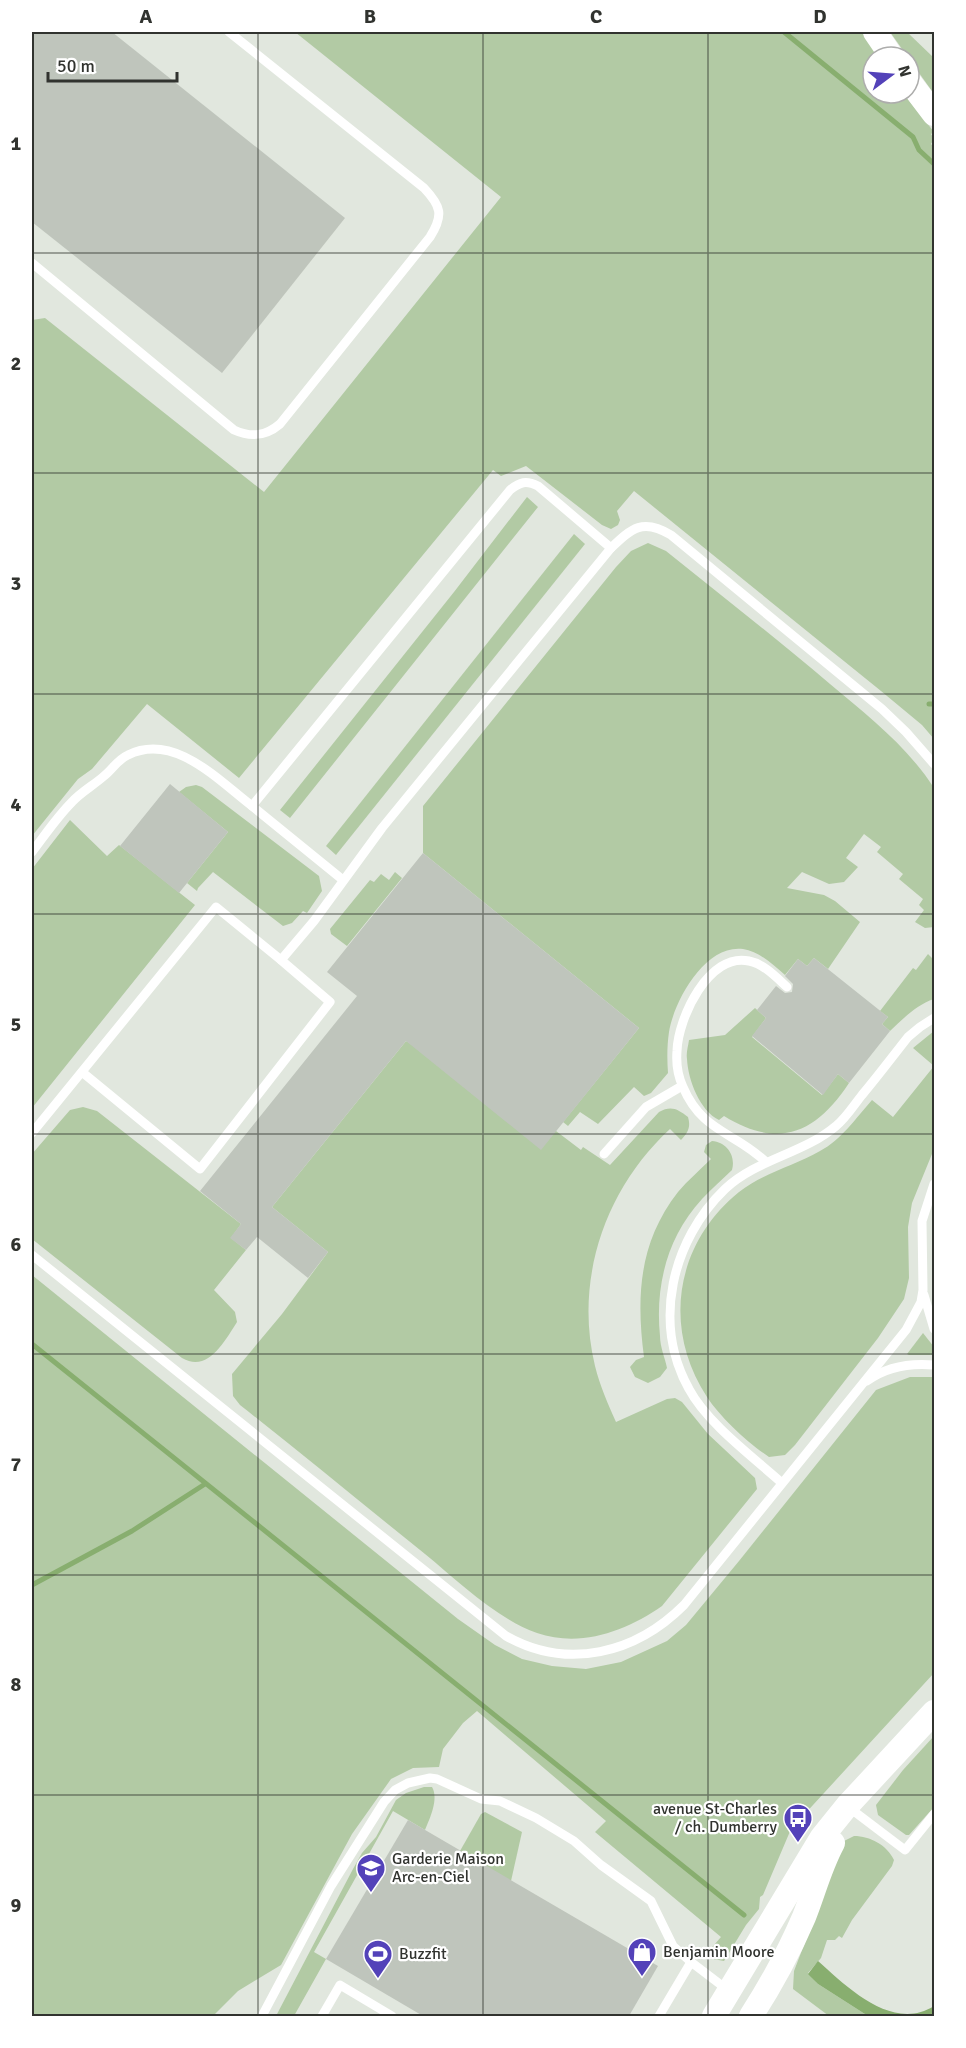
<svg xmlns="http://www.w3.org/2000/svg" width="966" height="2048" font-family="Signika,sans-serif">
<style>
.green{fill:#b2caa4}
.water{fill:#88ae6f}
.lines{fill:none;stroke-linecap:round;stroke-linejoin:round}
.stream{stroke:#88ae6f;stroke-width:5}
.building{fill:#bfc5bc}
.service{stroke:#fff;stroke-width:9}
.tertiary{stroke:#fff;stroke-width:24}
.grid{fill:none;stroke:#31332f;stroke-width:1.5;stroke-opacity:0.55}
.labels{text-anchor:middle;dominant-baseline:central;stroke-width:4.5;stroke-linejoin:round;paint-order:stroke}
.poi-label{font-size:16px;fill:#31332f;stroke:#fff;text-anchor:start}
.neatline{fill:none;stroke:#31332f;stroke-width:2}
.grid-label{font-size:20px;text-anchor:middle;font-weight:bold;fill:#31332f}
</style>
<rect width="100%" height="100%" fill="#e1e7de"/>
<!-- green -->
<g class="green">
<path d="M295 32H862L878 57H873V93H903L934 132 931 134 934 139 931 144 934 147V739L922 725 881 691 634 491 617 511 620 520 618 525 611 529 602 525 526 466 501 476 493 470 239 778 147 704 92 769 78 779 32 836V320L45 318 264 492 501 197Z"/>
<path d="M890 32H907L934 58V94Z"/>
<path d="M527 497 538 507 290 818 280 810 454 592Z"/>
<path d="M574 534 585 544 336 855 326 846Z"/>
<path d="M648 543 666 551C721 595 777 639 830 684 868 716 907 746 934 788V929V927L925 928 915 922 924 910 919 905 923 899 899 879 903 874 877 852 881 847 864 834 846 858 858 867 844 882 829 884 802 872 787 888 824 895 835 901 860 922 828 969 814 958 807 966 798 959 785 975C773 965 759 951 743 949 705 944 674 1001 669 1032 667 1046 667 1059 668 1073L651 1093 644 1096 634 1087 598 1124 580 1112 568 1126 563 1122 639 1028 423 853V806L616 567 631 551Z"/>
<path d="M196 785 202 787 319 876 322 891 307 913 303 911 292 923 283 926 213 872 198 888 197 891 187 883 228 832 179 792 186 787Z"/>
<path d="M70 820 107 856 119 845 195 905 32 1108V869Z"/>
<path d="M395 872 402 878 347 946 331 934 330 929 370 880 374 882 381 874 389 880Z"/>
<path d="M928 954 934 960V999C916 1005 904 1018 890 1031L882 1024 888 1017 880 1011 913 968 916 970Z"/>
<path d="M755 1008 766 1018 752 1037 822 1095 838 1074 849 1083C816 1133 779 1150 724 1116L719 1120C700 1111 688 1080 687 1059 686 1053 688 1047 689 1040L725 1035Z"/>
<path d="M934 1031V1149L912 1203 908 1227 909 1278 904 1299 878 1338 795 1445 785 1455 769 1457C748 1443 720 1417 707 1397 662 1328 675 1244 739 1192 763 1173 794 1166 820 1151 841 1140 856 1118 872 1100L893 1117 934 1066 913 1048Z"/>
<path d="M406 1041 556 1131 581 1150 583 1147 610 1165 659 1112C671 1105 678 1109 688 1117 691 1127 688 1133 681 1140L670 1129C605 1189 574 1280 595 1366 600 1386 608 1404 616 1422L667 1399 675 1398 682 1402 708 1434 755 1478 757 1489 662 1606C626 1631 581 1648 537 1633 497 1619 458 1581 425 1554 364 1505 302 1454 240 1405L233 1396 232 1374 282 1314 328 1252 272 1207Z"/>
<path d="M83 1107 97 1111 241 1224 231 1238 246 1250 214 1290 235 1312 237 1322C224 1342 208 1373 182 1358L32 1239V1154L70 1110Z"/>
<path d="M712 1141C727 1142 736 1156 732 1170 722 1180 711 1189 702 1199 667 1237 655 1286 660 1336 660 1347 665 1358 667 1368L660 1377 648 1383 635 1377 630 1367 636 1360 644 1357C636 1296 639 1242 678 1192 688 1180 700 1170 711 1159L704 1152 706 1145Z"/>
<path d="M32 1275 458 1619 495 1645 522 1659 552 1666 586 1669 621 1662 667 1641 686 1625 739 1561 876 1390 910 1377H934V1673L791 1829 763 1895 760 1897 759 1909 746 1925 724 1961 713 1959 707 1953 721 1937 595 1832 606 1821 477 1711 463 1723 443 1749 439 1767 413 1768 391 1779 352 1834 281 1965 238 1991 213 2016H32Z"/>
<path d="M923 1333 934 1347V1355H909L907 1354Z"/>
<path d="M934 1736V1807L909 1835H906L878 1815 876 1805 903 1770Z"/>
<path d="M424 1787H432C439 1799 430 1818 425 1830L393 1811 314 1952 326 1959 294 2016H276L353 1869 362 1853 376 1837 396 1800 406 1793Z"/>
<path d="M485 1812 522 1832 511 1881 460 1851 481 1814Z"/>
<path d="M854 1836C870 1836 887 1845 894 1860L892 1866 852 1920 842 1938 839 1936 835 1940H827L821 1958 808 1973 818 1984 868 2016H829L793 1989 794 1971 844 1841Z"/>
</g>
<!-- water -->
<path class="water" d="M818 1961C848 1988 893 2032 934 2006V2016H868L818 1984 808 1974Z"/>
<g class="lines">
<!-- stream -->
<g class="stream">
<path d="M784 32 913 137 919 150 934 164"/>
<path d="M929 704H934"/>
<path d="M32 1344 744 1915"/>
<path d="M32 1585 132 1531 205 1484"/>
</g>
</g>
<!-- building -->
<g class="building">
<path d="M32 32H112L345 218 222 373 32 222Z"/>
<path d="M170 784 228 832 179 893 120 846Z"/>
<path d="M423 853 639 1028 541 1150 406 1041 272 1207 328 1252 308 1278 257 1237 246 1250 230 1238 241 1224 200 1191 357 996 327 972Z"/>
<path d="M814 958 888 1017 882 1024 890 1031 849 1083 838 1074 823 1095 752 1036 766 1018 757 1010 776 986 785 993 792 992 793 984 785 976 798 959 807 966Z"/>
<path d="M408 1820 658 1966 629 2016H423L326 1959Z"/>
</g>
<g class="lines">
<!-- service -->
<g class="service">
<path d="M32 263 234 430C252 438 266 436 280 424L430 237C444 215 441 206 424 188L229 32"/>
<path d="M32 852C45 835 57 817 72 802 81 792 94 785 104 776 113 769 117 760 128 755 174 732 218 780 252 806"/>
<path d="M343 880 252 806 510 490C520 482 526 480 538 486L611 548"/>
<path d="M82 1072 200 1169 330 1002 281 960"/>
<path d="M32 1133 216 907 281 960 314 921 382 828 611 548C632 528 643 518 671 535L882 709 906 732 934 764"/>
<path d="M604 1154 646 1107 682 1086"/>
<path d="M766 1162C735 1132 702 1132 683 1087 678 1076 676 1063 677 1051 678 1018 709 952 749 961 764 964 776 977 787 987"/>
<path d="M32 1255 506 1636C568 1671 636 1653 684 1605L906 1330 921 1302 923 1290 922 1221 934 1184"/>
<path d="M924 1295 934 1329"/>
<path d="M867 1381C886 1367 911 1363 934 1365"/>
<path d="M782 1483C753 1457 707 1423 689 1389 652 1323 672 1240 725 1189 757 1159 803 1154 836 1126 846 1118 854 1105 862 1095 878 1076 893 1056 908 1037L920 1027 934 1018"/>
<path d="M847 1806 905 1850 934 1814"/>
<path d="M262 2016 331 1886 384 1802 395 1790 408 1783 430 1778 437 1779 481 1799 500 1801 536 1818 574 1841 601 1865 651 1901 673 1946 691 1962"/>
<path d="M322 2016 340 1985 392 2016"/>
<path d="M659 2016 691 1962 729 1991"/>
</g>
<!-- tertiary -->
<g class="tertiary">
<path d="M875 32 892 57"/>
<path d="M909 81 934 114"/>
<path d="M714 2016 822 1837 847 1806 934 1712"/>
<path d="M751 2016C771 1985 789 1952 804 1917 814 1892 820 1867 833 1843"/>
</g>
</g>
<!-- grid -->
<path class="grid" d="M258 32V2016M483 32V2016M708 32V2016M32 253H934M32 473H934M32 694H934M32 914H934M32 1134H934M32 1354H934M32 1575H934M32 1795H934"/>
<!-- icons -->
<defs>
<g id="bus-pin" transform="scale(1.5)"><path d="M0 17L-7.5 6A9.5 9.5 0 1 1 7.5 6Z" fill="#5342b9" stroke="#fff"/><path d="M-5-6H5V4H4V6H2V4H-2V6H-4V4H-5ZM-3.5-4V0h7V-4ZM-3.5 1.2v1.5H-2V1.2ZM2 1.2v1.5H3.5V1.2Z" fill="#fff"/></g>
<g id="school-pin" transform="scale(1.5)"><path d="M0 17L-7.5 6A9.5 9.5 0 1 1 7.5 6Z" fill="#5342b9" stroke="#fff"/><path d="M0-5L7-2L0 1L-7-2ZM-4 1L0 2.5L4 1V4Q0 6-4 4Z" fill="#fff"/></g>
<g id="shop-pin" transform="scale(1.5)"><path d="M0 17L-7.5 6A9.5 9.5 0 1 1 7.5 6Z" fill="#5342b9" stroke="#fff"/><path d="M-5-2.5h2.3a2.7 3.5 0 0 1 5.4 0H5L5.5 6h-11ZM-1.5-2.5h3a1.5 2.3 0 0 0-3 0Z" fill="#fff"/></g>
<g id="stadium-pin" transform="scale(1.5)"><path d="M0 17L-7.5 6A9.5 9.5 0 1 1 7.5 6Z" fill="#5342b9" stroke="#fff"/><path d="M0-5a6.5 5 0 1 0 0 10a6.5 5 0 1 0 0-10ZM-3.5-1.8h7v3.6h-7Z" fill="#fff"/></g>
</defs>
<g fill-rule="evenodd">
<use href="#bus-pin" x="798" y="1818"/>
<use href="#school-pin" x="371" y="1868"/>
<use href="#shop-pin" x="642" y="1952"/>
<use href="#stadium-pin" x="378" y="1954"/>
</g>
<g class="labels">
<!-- poi labels -->
<g class="poi-label">
<text x="777" y="1809" text-anchor="end">avenue St-Charles<tspan x="777" dy="18">/ ch. Dumberry</tspan></text>
<text x="392" y="1859">Garderie Maison<tspan x="392" dy="18">Arc-en-Ciel</tspan></text>
<text x="663" y="1952">Benjamin Moore</text>
<text x="399" y="1954">Buzzfit</text>
</g>
</g>
<!-- border -->
<rect width="966" height="2048" fill="none" stroke="#ffffff" stroke-width="66"/>
<!-- north arrow -->
<g transform="translate(891 75) rotate(74)"><circle r="28" fill="#ffffff" stroke="#adadac" stroke-width="1.5"/>
<path d="M0-4.5L10 22L0 15L-10 22Z" fill="#5342b9"/>
<text y="-9" font-size="16" font-weight="bold" text-anchor="middle" fill="#31332f">N</text>
</g>
<!-- scale -->
<path d="M48 72v9h129v-9" fill="none" stroke="#31332f" stroke-width="3"/>
<text x="57" y="72" font-size="18" fill="#31332f" stroke="#ffffff" stroke-width="4.5" paint-order="stroke">50 m</text>
<rect x="33" y="33" width="900" height="1982" class="neatline"/>
<g class="grid-label">
<text x="146" y="23">A</text>
<text x="370" y="23">B</text>
<text x="596" y="23">C</text>
<text x="820" y="23">D</text>
<text x="16" y="150">1</text>
<text x="16" y="370">2</text>
<text x="16" y="590">3</text>
<text x="16" y="811">4</text>
<text x="16" y="1031">5</text>
<text x="16" y="1251">6</text>
<text x="16" y="1471">7</text>
<text x="16" y="1691">8</text>
<text x="16" y="1912">9</text>
</g>
</svg>
